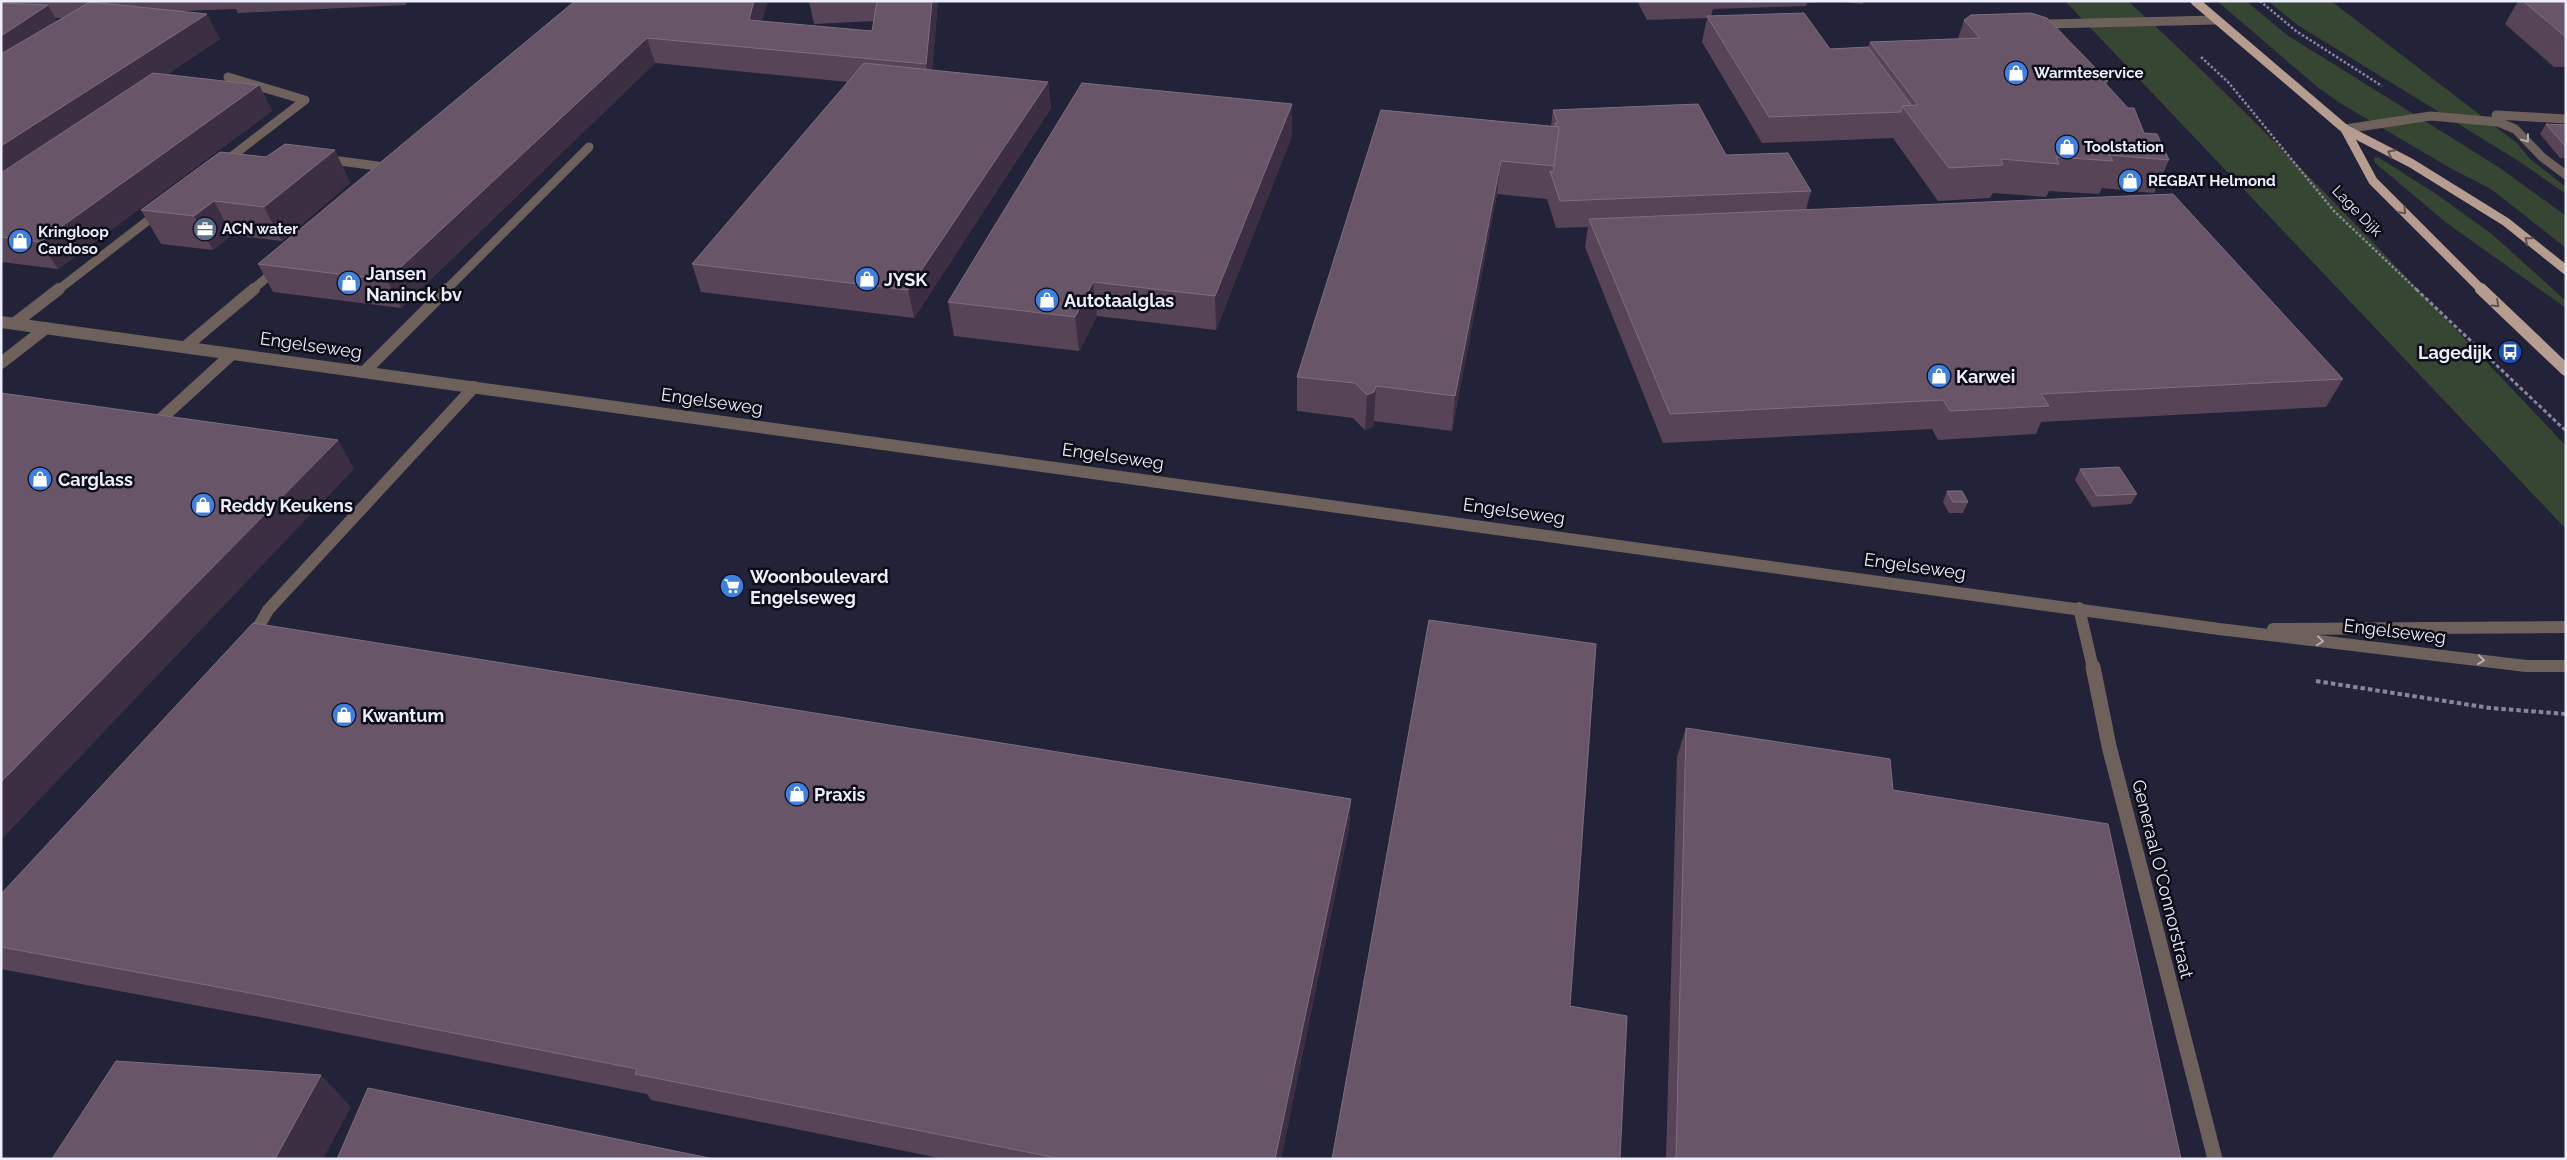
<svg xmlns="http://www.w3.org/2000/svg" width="2567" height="1160" font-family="Raleway,sans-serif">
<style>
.green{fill:#374632}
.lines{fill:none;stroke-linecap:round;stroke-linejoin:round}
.path-far2{stroke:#86879a;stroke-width:2.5;stroke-dasharray:2.5 2;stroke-linecap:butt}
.path-far1{stroke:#86879a;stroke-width:3;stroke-dasharray:4 2.5;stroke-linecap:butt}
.path{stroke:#86879a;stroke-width:4;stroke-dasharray:4.5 3;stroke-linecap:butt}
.minor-far2{stroke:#6e605b;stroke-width:9}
.minor-far1{stroke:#6e605b;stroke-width:12}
.minor{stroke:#6e605b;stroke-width:15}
.major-far1{stroke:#b79c90;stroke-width:9}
.major{stroke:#b79c90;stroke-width:12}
.wall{fill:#584457;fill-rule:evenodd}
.shaded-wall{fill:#3c2f43}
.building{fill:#685668;stroke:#7d6e80}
.oneway{stroke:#b3aeb4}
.oneway2{stroke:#625454}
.labels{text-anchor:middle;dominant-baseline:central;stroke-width:5;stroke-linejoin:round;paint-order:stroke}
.far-poi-label{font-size:15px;font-weight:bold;fill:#ecedfd;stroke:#0d0d17;text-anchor:start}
.far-street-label{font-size:15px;fill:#ecedfd;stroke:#0d0d17}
.poi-label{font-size:18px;font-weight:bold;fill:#ecedfd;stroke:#0d0d17;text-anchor:start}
.street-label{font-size:18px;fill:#ecedfd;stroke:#0d0d17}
</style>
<rect width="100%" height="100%" fill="#222239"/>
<!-- green -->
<g class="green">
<path d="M2065 1H2128C2282 142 2423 295 2566 446V529Z"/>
<path d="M2217 1H2246L2287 35 2500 168 2566 216V248L2491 189 2450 168 2340 103 2315 85Z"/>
<path d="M2268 1H2331L2517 143 2530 159 2566 187V194L2517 160 2299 26Z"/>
<path d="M2378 157 2439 196 2493 235 2566 301V308L2448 224 2375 163 2374 158Z"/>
</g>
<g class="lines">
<!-- path-far2 -->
<g class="path-far2">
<path d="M2260 1 2296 31 2382 86"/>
<path d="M2201 57 2229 83 2334 211 2417 290"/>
</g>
<!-- path-far1 -->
<path class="path-far1" d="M2416 289 2566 431"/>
<!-- path -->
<path class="path" d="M2316 681 2490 708 2566 714"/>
<!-- minor-far2 -->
<g class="minor-far2">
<path d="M2048 24 2216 20"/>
<path d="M2496 115 2566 119"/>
<path d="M2345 129 2431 116 2498 122 2515 129 2542 157 2566 175"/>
<path d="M325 159 392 168"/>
<path d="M223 163 305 100 228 77"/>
<path d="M58 290 159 212"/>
<path d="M252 290 277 269"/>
<path d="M446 290 589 147"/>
</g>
<!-- minor-far1 -->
<g class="minor-far1">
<path d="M1 322 2219 629 2526 666H2566"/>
<path d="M15 323 59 289"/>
<path d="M185 347 254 289"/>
<path d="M1 363 46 328"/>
<path d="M364 372 447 289"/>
<path d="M151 428 232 354"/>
<path d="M2079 608 2093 668"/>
<path d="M2273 629 2566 627"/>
<path d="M252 638 268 610 474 387"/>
</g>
<!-- minor -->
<path class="minor" d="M2093 667 2109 746 2215 1159"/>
<!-- major-far1 -->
<g class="major-far1">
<path d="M2195 1 2345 129 2411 163 2506 222 2566 270"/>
<path d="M2345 129 2373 181 2482 290"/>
</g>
<!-- major -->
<path class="major" d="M2481 289 2566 370"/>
</g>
<!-- wall -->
<g class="wall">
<path d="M1 1H408L405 5 238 13 236 9 183 11 220 39 166 75 259 85 272 111 58 269 1 262ZM55 18H63L57 21Z"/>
<path d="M575 1 762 21 872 31 874 21 814 24 809 1H938L932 70 1048 82 1051 108 914 318 701 292 692 264 848 82 655 63 401 308 273 292 258 264Z"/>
<path d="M1637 1H1820V2L1807 3 1806 6 1713 9 1711 16 1830 49 1868 47 1870 42 1958 39 1964 20 2108 81 2106 85 2144 133 2169 160 2154 193 2102 188 2099 194 2049 191 2046 197 1993 193 1990 198 1938 201 1893 138 1762 143 1702 42 1707 18 1647 20Z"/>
<path d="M1830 1H1863V4Z"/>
<path d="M2518 1H2566V67H2554L2505 24Z"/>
<path d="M1292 104V136L1216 330 1097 316 1079 351 954 336 948 302Z"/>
<path d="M1381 110 1551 126 1553 110 1726 155 1811 191 1806 210 2343 379 2326 407 2041 422 2036 434 1938 440 1932 429 1663 443 1585 247 1588 227 1556 228 1547 199 1497 194 1452 431 1374 421 1373 427 1365 430 1353 418 1297 411V377Z"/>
<path d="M2546 124 2566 125V158H2560L2540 134Z"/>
<path d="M335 150 350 183 282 241 232 235 213 250 161 244 141 210 266 157Z"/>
<path d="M2080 469 2137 494 2131 504 2092 507 2075 480Z"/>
<path d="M1947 491 1968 502 1963 513H1949L1943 502Z"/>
<path d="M1686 728 1893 790 2181 1159H1666L1677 757Z"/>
<path d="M1351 799 1349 827 1281 1159H944L651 1100 647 1094 275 1020 1 969V894Z"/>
</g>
<!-- shaded-wall -->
<g class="shaded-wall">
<path d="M754 1H768L755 45 749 20Z"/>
<path d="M932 1H938L930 90 926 64Z"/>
<path d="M48 5 63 31 1 72V36Z"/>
<path d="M207 14 220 39 1 184V146Z"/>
<path d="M647 38 655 63 401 308 387 280Z"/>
<path d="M1048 82 1051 108 914 318 908 290Z"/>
<path d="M259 85 272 111 58 269 40 242Z"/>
<path d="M1292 104V136L1216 330 1215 296Z"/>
<path d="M335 150 350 183 282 241 264 207Z"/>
<path d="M1501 161 1497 194 1452 431 1455 396Z"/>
<path d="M214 201 232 235 213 250 194 216Z"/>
<path d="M1093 282 1097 316 1079 351 1075 317Z"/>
<path d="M1376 386 1374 421 1373 427 1365 430 1367 395Z"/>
<path d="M338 440 354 469 1 840V782Z"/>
<path d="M1351 799 1349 827 1281 1159H1275Z"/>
<path d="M321 1075 351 1107 323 1159H275Z"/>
</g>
<!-- building -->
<g class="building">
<path d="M575 1H754L749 20 872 31 877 1H932L926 64 647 38 387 280 258 264Z"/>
<path d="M2523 1H2566V37Z"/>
<path d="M90 2 207 14 1 146V54Z"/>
<path d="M1 3 48 5 1 36Z"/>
<path d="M1804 13 1830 49 1868 47 1912 106H1902L1901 112 1769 117 1707 16Z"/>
<path d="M2031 13 2047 18 2108 81 2104 82 2128 108H2134L2144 133 2157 134 2169 160 2109 155 2113 161 2056 157 2059 164 2001 159 2003 165 1949 168 1902 106 1918 105 1870 42 1980 38 1964 20 1971 15Z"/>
<path d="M864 63 1048 82 908 290 692 264Z"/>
<path d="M153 73 259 85 40 242 1 237V173Z"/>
<path d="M1082 83 1292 104 1215 296 1093 282 1075 317 948 302Z"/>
<path d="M1698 104 1726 155 1788 153 1811 191 1560 201 1550 171 1553 172 1559 127H1556L1555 123H1558L1553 110Z"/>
<path d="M1381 110 1559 127 1554 166 1501 161 1455 396 1376 386 1374 392 1367 395 1355 383 1297 377Z"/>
<path d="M2546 124 2566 125V147Z"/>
<path d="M285 144 335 150 264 207 214 201 194 216 141 210 220 152 266 157Z"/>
<path d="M2173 194 2343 379 2041 394 2049 406 1950 411 1943 400 1670 414 1589 219Z"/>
<path d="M1 393 338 440 1 782Z"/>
<path d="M2119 467 2137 494 2097 496 2080 469Z"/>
<path d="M1947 491H1962L1968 502H1953Z"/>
<path d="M1429 620 1596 644 1570 1006 1627 1016 1620 1159H1332Z"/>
<path d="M253 623 1351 799 1275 1159H1062L635 1074 637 1069 250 993 1 947V894Z"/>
<path d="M1686 728 1890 759 1893 790 2108 824 2181 1159H1676Z"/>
<path d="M116 1061 321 1075 275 1159H52Z"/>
<path d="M368 1088 714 1159H337Z"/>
</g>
<!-- one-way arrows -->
<defs><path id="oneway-chevron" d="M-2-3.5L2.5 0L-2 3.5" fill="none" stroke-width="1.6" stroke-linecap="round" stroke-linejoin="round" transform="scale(1.25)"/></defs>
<g class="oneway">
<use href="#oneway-chevron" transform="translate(2526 139) rotate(53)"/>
<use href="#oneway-chevron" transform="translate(2320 641) rotate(7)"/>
<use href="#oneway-chevron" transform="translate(2481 660) rotate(7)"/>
</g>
<g class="oneway2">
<use href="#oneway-chevron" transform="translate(2391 153) rotate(-153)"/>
<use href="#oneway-chevron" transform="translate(2403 211) rotate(45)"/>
<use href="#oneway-chevron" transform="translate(2528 240) rotate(-141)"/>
<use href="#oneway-chevron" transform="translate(2496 304) rotate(43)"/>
</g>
<!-- icons -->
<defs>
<g id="shop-disc" transform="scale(1.25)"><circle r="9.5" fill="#3f7fe0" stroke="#0d0d17"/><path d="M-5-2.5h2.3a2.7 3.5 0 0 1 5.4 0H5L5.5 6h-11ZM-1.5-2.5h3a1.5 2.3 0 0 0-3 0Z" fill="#fff"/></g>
<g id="office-disc" transform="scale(1.25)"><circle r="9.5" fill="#5c6f8a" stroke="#0d0d17"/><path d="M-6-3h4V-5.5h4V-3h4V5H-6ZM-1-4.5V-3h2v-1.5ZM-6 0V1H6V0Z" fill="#fff"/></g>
<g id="bus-disc" transform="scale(1.25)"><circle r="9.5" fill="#1a4fb4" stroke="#0d0d17"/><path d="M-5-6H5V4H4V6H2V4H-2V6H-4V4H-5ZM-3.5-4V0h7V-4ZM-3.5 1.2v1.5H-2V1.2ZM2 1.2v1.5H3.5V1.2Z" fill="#fff"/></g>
<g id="supermarket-disc" transform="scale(1.25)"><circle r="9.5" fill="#3f7fe0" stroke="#0d0d17"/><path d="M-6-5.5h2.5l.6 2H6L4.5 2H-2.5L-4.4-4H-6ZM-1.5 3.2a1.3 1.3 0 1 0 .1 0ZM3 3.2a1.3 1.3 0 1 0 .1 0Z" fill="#fff"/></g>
</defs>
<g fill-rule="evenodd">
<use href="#shop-disc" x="2016" y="73"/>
<use href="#shop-disc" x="2067" y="147"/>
<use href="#shop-disc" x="2130" y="181"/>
<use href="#office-disc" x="205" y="229"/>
<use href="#shop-disc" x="20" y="241"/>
<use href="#shop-disc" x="867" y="279"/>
<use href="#shop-disc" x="349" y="283"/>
<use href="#shop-disc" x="1047" y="300"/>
<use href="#bus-disc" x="2510" y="352"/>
<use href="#shop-disc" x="1939" y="376"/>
<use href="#shop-disc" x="40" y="479"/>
<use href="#shop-disc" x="203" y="505"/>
<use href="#supermarket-disc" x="732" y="586"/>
<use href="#shop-disc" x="344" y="715"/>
<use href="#shop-disc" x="797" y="794"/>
</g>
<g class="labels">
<!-- far-poi labels -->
<g class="far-poi-label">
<text x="2034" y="73">Warmteservice</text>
<text x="2084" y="147">Toolstation</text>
<text x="2148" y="181">REGBAT Helmond</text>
<text x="222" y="229">ACN water</text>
<text x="38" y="232">Kringloop<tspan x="38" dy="17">Cardoso</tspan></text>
</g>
<!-- far-street labels -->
<g class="far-street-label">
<text transform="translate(2357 211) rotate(46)">Lage Dijk</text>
</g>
<!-- poi labels -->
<g class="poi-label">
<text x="366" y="273">Jansen<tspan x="366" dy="21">Naninck bv</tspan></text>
<text x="884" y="279">JYSK</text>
<text x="1064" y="300">Autotaalglas</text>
<text x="2492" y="352" text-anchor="end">Lagedijk</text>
<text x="1956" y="376">Karwei</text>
<text x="58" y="479">Carglass</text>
<text x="220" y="505">Reddy Keukens</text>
<text x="750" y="576">Woonboulevard<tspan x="750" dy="21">Engelseweg</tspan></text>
<text x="362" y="715">Kwantum</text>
<text x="814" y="794">Praxis</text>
</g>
<!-- street labels -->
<g class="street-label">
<text transform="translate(311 345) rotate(8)">Engelseweg</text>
<text transform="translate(712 401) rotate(8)">Engelseweg</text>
<text transform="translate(1113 456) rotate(8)">Engelseweg</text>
<text transform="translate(1514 511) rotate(8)">Engelseweg</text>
<text transform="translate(1915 566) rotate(8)">Engelseweg</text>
<text transform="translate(2395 631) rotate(7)">Engelseweg</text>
<text transform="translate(2163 879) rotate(76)">Generaal O'Connorstraat</text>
</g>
</g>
<!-- border -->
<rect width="2567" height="1160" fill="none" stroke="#ecedfd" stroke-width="5"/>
</svg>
